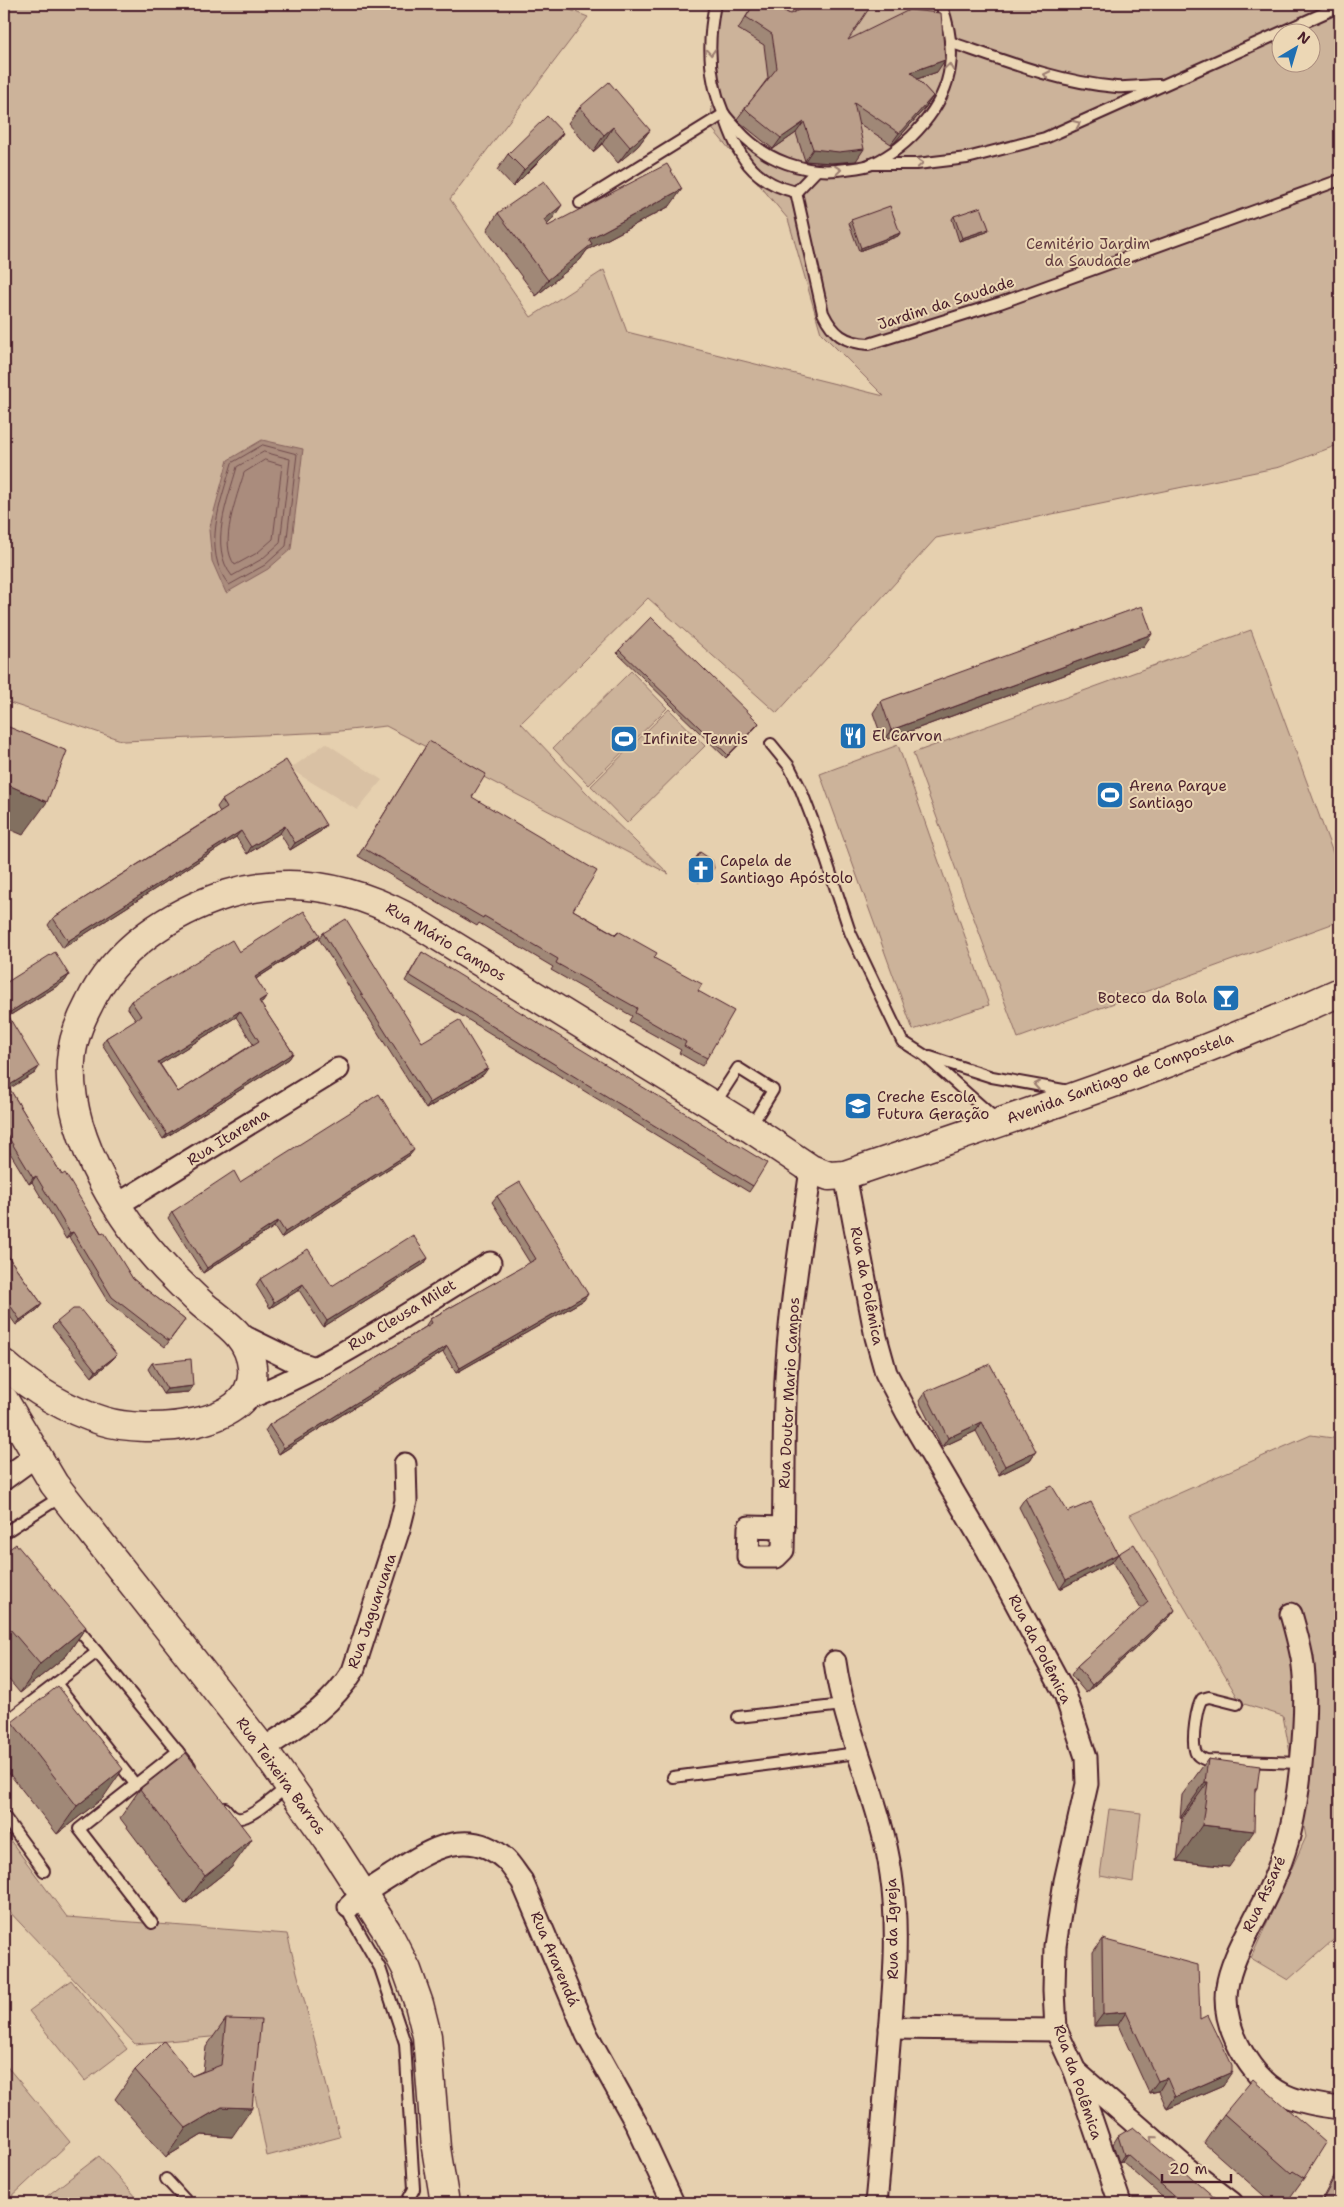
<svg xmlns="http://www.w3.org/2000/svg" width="1344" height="2207" font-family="'Shantell Sans',sans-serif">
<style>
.built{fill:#d9c1a4}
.green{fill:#ccb39a;stroke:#8b6962;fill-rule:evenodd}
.water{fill:#aa8c7d;stroke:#84605c}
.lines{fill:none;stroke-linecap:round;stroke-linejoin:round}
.shore{stroke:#704b4c;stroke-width:1}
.lane-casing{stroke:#4a1f2b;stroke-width:14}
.street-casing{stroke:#4a1f2b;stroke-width:25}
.secondary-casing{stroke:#4a1f2b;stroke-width:31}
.lane{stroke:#ecd7b5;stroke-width:10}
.street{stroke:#ecd7b5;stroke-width:21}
.secondary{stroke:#ecd7b5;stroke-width:28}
.wall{fill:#a08877;stroke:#4a1f2b;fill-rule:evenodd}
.shaded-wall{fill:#826f61;stroke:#4a1f2b}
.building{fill:#ba9e8a;stroke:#4a1f2b;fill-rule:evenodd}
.oneway{stroke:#9b7b70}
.labels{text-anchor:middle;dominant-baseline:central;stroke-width:4;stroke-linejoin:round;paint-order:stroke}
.park-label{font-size:15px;fill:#643d41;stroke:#ecd7b5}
.street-label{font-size:15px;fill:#4a1f2b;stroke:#ecd7b5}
.poi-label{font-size:15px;fill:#4a1f2b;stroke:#ecd7b5;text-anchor:start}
</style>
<rect width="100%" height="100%" fill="#e6d0af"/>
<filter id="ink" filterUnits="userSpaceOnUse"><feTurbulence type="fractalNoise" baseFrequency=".02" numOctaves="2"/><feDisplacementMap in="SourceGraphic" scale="10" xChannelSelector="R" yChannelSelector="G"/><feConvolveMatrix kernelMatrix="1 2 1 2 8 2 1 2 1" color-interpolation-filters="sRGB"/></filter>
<g filter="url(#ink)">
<!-- built -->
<path class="built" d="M326 743 382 780 357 810 290 769Z"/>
<!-- green -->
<g class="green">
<path d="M4 4H555L588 17 450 199 531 317 604 270 627 332 884 396 821 333 788 219 710 126 716 68 713 4H1340V444L1280 467 936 538 777 713 648 598 521 723 602 809 669 874 386 726 331 732 124 741 4 701ZM1282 32H1312V62H1282Z"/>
<path d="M1251 630 1340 872V921L1018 1038 913 753Z"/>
<path d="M631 671 667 708 589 785 553 748Z"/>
<path d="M669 709 705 746 627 823 591 786Z"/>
<path d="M898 745 989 1005 913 1030 820 774Z"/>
<path d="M1311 1435 1340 1439V1934L1288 1980 1251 1958 1306 1837 1283 1716 1241 1703 1130 1515Z"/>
<path d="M1109 1809 1141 1813 1133 1882 1100 1876Z"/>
<path d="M4 1836H7L67 1917 287 1934 340 2137 267 2156 243 2034 135 2044 4 1906Z"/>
<path d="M71 1980 127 2049 85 2081 29 2011Z"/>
<path d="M4 2063 70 2142 8 2200 4 2198Z"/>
<path d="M99 2156 138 2199 133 2203H38Z"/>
</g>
<!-- water -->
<path class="water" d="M262 440 303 449 291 549 268 569 226 593 212 561 209 530 228 460Z"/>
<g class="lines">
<!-- shore -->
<g class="shore">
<path d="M263 445 297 454 286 546 265 565 229 585C201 550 221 501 232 463Z"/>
<path d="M264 452 290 459 280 543 262 559 232 576C208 546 228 500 237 467Z"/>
<path d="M265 460 282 465 273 539 257 553 235 565C218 544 237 497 244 473Z"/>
</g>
<!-- lane casing -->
<g class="lane-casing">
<g id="lane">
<path d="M715 4C708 39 708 78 723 112 726 118 733 124 737 129 765 161 805 175 846 169 854 168 865 167 872 164 909 147 945 107 950 67 953 46 948 23 941 4"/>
<path d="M950 42C1005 61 1058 82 1116 87 1130 88 1145 85 1159 85"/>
<path d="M871 164H917L967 158 1045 138 1340 6"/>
<path d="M796 192 823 313C833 334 845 343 869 344L1000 303 1340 180"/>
<path d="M796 192 817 170"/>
<path d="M580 203 724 114C737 155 752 182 796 192"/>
<path d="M771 744 789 766 801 790 816 829 850 932 902 1041 924 1055 998 1121"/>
<path d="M930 1057 992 1077 1069 1091"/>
<path d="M714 1105 738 1068 773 1090 751 1126"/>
<path d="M4 1533 62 1496"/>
<path d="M74 1624 190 1766"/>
<path d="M56 1683 135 1784"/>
<path d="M1237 1704 1209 1697 1202 1699C1196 1707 1192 1740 1195 1750 1196 1756 1201 1758 1206 1760L1300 1763"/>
<path d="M738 1717 843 1705"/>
<path d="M4 1723 97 1652"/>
<path d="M673 1777 857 1753"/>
<path d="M225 1808C228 1812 232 1817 237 1818 249 1821 279 1793 288 1786"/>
<path d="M4 1816 44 1871"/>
<path d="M349 1907 350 1916 380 1968 405 2043 414 2189 406 2203"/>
<path d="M152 1923 79 1829 178 1751"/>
<path d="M166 2179 188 2203"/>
</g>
</g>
<!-- street casing -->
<g class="street-casing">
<g id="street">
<path d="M845 1175 876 1337 886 1373 907 1413 988 1551 1065 1694 1086 1757 1087 1784 1065 1881 1055 1946 1054 1990 1056 2030 1075 2071 1120 2203"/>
<path d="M117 1205 338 1069"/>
<path d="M241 1335 294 1361 315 1368"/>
<path d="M243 1400C328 1369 412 1310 490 1263"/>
<path d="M4 1479 37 1455"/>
<path d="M784 1528 749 1527 748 1557H776L783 1550C785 1476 782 1400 790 1327 795 1274 804 1221 811 1169"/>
<path d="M1291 1614C1295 1628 1299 1643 1302 1658 1309 1703 1301 1787 1290 1832 1283 1861 1270 1890 1256 1916 1229 1969 1210 2000 1245 2057 1270 2097 1295 2102 1340 2108"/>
<path d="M835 1662C845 1734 881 1801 891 1874 900 1934 893 1996 888 2056 884 2105 881 2154 876 2203"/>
<path d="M263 1749C299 1725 330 1708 353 1671L399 1529 406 1501 405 1464"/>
<path d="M349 1907C362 1893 379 1883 395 1873 428 1849 470 1826 506 1860 512 1866 517 1875 522 1881L587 2035 636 2123 673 2203"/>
<path d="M890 2028 1056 2030"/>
<path d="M1075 2071 1185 2167 1232 2203"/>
</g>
</g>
<!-- secondary casing -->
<g class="secondary-casing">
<g id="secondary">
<path d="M4 1364C32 1389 67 1410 103 1421 144 1434 259 1430 252 1367 249 1336 225 1323 203 1305 195 1298 187 1290 179 1282 124 1229 66 1140 71 1061 72 1041 80 1021 89 1004 115 949 171 912 228 894 291 875 350 887 407 917L750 1128 811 1169 829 1176 845 1175C1012 1118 1180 1065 1340 992"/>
<path d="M4 1400 54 1484 263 1749 328 1840 388 1933 407 1970 419 2004 427 2036 436 2148 445 2203"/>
</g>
</g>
<!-- lane -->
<use href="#lane" class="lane"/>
<!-- street -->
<use href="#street" class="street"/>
<!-- secondary -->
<use href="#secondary" class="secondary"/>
</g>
<!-- wall -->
<g class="wall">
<path d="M754 4H770L790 14 848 40 937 72 917 79 933 96 925 108 894 143 891 144 858 123 856 161 831 163 805 161 796 133 773 149 742 124 737 119 768 78 764 45 738 29Z"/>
<path d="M580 107 650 130 638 146 618 163 602 144 593 152 568 123Z"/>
<path d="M563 133 551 149 513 187 497 170 508 154Z"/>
<path d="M670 206 587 250 580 260 536 296 487 230 498 213 551 221 547 224 548 226Z"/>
<path d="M954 216 989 229 987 232 959 241 952 219Z"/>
<path d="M851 220 900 233 898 236 859 251 849 223Z"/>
<path d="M1144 646 883 741 873 713 881 701Z"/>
<path d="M619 650 759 723 726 758 617 653Z"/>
<path d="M429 741 472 797 573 910 615 934 618 931 698 991 707 1058 702 1066 679 1053 681 1050 629 1021 632 1016 551 970 553 967 479 923 477 926 358 856Z"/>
<path d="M222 800 326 825 321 831 290 850 280 833 247 854 236 837 63 948 48 925 53 918 220 812 217 807Z"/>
<path d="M700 852 706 880 698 882 691 876 689 868Z"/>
<path d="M323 933 422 1042 484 1074 426 1109 319 939Z"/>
<path d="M320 935 316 940 256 979 263 1002 260 1003 293 1053 289 1059 163 1139 102 1044 106 1038 136 1020 127 1007 131 1001 239 952ZM236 1017 253 1044 178 1092 160 1064Z"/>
<path d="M422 952 753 1186 749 1192 405 981Z"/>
<path d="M69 975 65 981 9 1016 35 1073 9 1088 62 1175 133 1279 185 1320 165 1347 108 1302 69 1237 66 1239 32 1182 29 1184 4 1143V984Z"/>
<path d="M410 1155 281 1238 274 1227 203 1273 168 1218 172 1212 240 1182Z"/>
<path d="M497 1196 584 1300 456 1373 443 1352 279 1454 265 1431 269 1425 427 1326 426 1325 430 1319 530 1263 492 1202Z"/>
<path d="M4 1251 42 1304 37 1310 16 1325 4 1308Z"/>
<path d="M428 1258 424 1264 323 1327 299 1290 270 1308 256 1285 260 1279 332 1286Z"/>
<path d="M57 1322 112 1360 92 1377 52 1327Z"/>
<path d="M152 1363 193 1386 189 1392 163 1394 148 1369Z"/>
<path d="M925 1392 1036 1451 1030 1460 999 1475 976 1431 942 1447 919 1401Z"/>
<path d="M1025 1498 1068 1512 1118 1554 1175 1610 1169 1618 1086 1693 1071 1675 1077 1666 1141 1609 1112 1562 1060 1589 1019 1507Z"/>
<path d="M4 1553 86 1627 66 1656 20 1693 4 1674Z"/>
<path d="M12 1722 103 1798 57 1834 4 1767V1734Z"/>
<path d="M1208 1759 1257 1788 1255 1791 1229 1867 1177 1861 1182 1818H1180L1182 1795Z"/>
<path d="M140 1789 232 1867 185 1904 120 1818Z"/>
<path d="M1102 1939 1200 2019 1223 2085 1167 2109 1159 2091 1149 2093 1118 2025 1094 2026 1093 1952Z"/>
<path d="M226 2019 232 2137 202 2135 166 2157 115 2099 135 2070 192 2076 203 2071 206 2047Z"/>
<path d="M1224 2114 1304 2178 1286 2203H1278L1273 2199 1271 2202 1204 2143Z"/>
<path d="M1118 2136 1221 2203H1169L1122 2161 1119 2162 1113 2144Z"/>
<path d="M1340 2165V2203H1320Z"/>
</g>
<!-- shaded-wall -->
<g class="shaded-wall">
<path d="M945 60 937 72 903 84 911 72Z"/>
<path d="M933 96 925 108 894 143 891 144 899 133Z"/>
<path d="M804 122 796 133 773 149 781 138Z"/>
<path d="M613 127 602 144 593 152 604 135Z"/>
<path d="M650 130 638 146 618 163 630 147Z"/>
<path d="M563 133 551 149 513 187 524 170Z"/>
<path d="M813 149H864L856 161 831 163 805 161Z"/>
<path d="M682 189 670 206 587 250 580 260 536 296 548 280 589 239Z"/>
<path d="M562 205 551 221 533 237 544 220Z"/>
<path d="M989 229 987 232 959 241 962 238Z"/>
<path d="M900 233 898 236 859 251 861 248Z"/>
<path d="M1152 634 1144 646 883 741 891 730Z"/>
<path d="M759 723 757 726 726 758 728 755Z"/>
<path d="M4 783 47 802 23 835 4 827Z"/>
<path d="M326 825 321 831 290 850 295 843Z"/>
<path d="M285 826 280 833 247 854 251 847Z"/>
<path d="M241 831 236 837 63 948 68 941Z"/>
<path d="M708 877 706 880 698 882 700 879Z"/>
<path d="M320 935 316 940 251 982 255 977Z"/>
<path d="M69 975 65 981 4 1019 7 1014Z"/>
<path d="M267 996 263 1002 254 1007 259 1001Z"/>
<path d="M240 1011 236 1017 154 1068 158 1062Z"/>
<path d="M293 1053 289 1059 163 1139 167 1134Z"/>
<path d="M39 1067 35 1073 4 1092 8 1086Z"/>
<path d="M488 1068 484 1074 426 1109 430 1103Z"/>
<path d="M414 1150 410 1155 281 1238 285 1232Z"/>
<path d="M36 1176 32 1182 29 1184 33 1178Z"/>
<path d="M278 1221 274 1227 203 1273 207 1268Z"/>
<path d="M73 1232 69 1237 66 1239 70 1233Z"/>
<path d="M428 1258 424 1264 323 1327 327 1321Z"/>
<path d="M303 1284 299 1290 270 1308 274 1302Z"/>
<path d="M588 1294 584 1300 456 1373 460 1368Z"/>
<path d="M42 1304 37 1310 16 1325 20 1320Z"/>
<path d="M447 1346 443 1352 279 1454 284 1448Z"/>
<path d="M117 1355 112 1360 92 1377 96 1371Z"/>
<path d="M193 1386 189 1392 163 1394 167 1389Z"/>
<path d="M982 1422 976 1431 942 1447 948 1438Z"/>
<path d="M1036 1451 1030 1460 999 1475 1005 1466Z"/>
<path d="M1118 1554 1112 1562 1060 1589 1066 1580Z"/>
<path d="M1175 1610 1169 1618 1086 1693 1092 1685Z"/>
<path d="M86 1627 66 1656 20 1693 40 1664Z"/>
<path d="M123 1769 103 1798 57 1834 77 1806Z"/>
<path d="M1205 1782H1208L1182 1818H1180Z"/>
<path d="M1202 1825 1254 1831 1229 1867 1177 1861Z"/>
<path d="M252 1839 232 1867 185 1904 205 1876Z"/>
<path d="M1126 2012 1118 2025 1094 2026 1103 2014Z"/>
<path d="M1232 2072 1223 2085 1167 2109 1175 2097Z"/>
<path d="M1167 2078 1159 2091 1149 2093 1158 2081Z"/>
<path d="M222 2107 252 2108 232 2137 202 2135 166 2157 186 2128Z"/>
<path d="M1127 2154 1122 2161 1119 2162 1124 2155Z"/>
</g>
<!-- building -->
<g class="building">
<path d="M754 4H770L790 14 811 4H872L848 40 909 10 941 13 945 60 911 72 933 96 902 131 899 133 854 103 864 149 839 152 813 149 804 122 781 138 750 113 745 108 777 68 772 34 746 17Z"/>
<path d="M609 82 650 130 630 147 613 127 604 135 580 107Z"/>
<path d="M547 116 563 133 524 170 508 154Z"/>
<path d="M667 164 682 189 589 239 592 244 548 280 498 213 544 181 562 205 544 220 548 226Z"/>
<path d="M890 206 900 233 861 248 851 220Z"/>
<path d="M981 207 989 229 962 238 954 216Z"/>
<path d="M1142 606 1152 634 891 730 881 701Z"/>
<path d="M651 617 759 723 728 755 619 650Z"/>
<path d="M4 725 67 751 47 802 4 783Z"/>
<path d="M429 741 486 774 472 797 597 871 573 910 616 935 618 931 657 953 654 958 702 984 698 991 734 1011 707 1058 684 1046 686 1042 635 1013 637 1008 556 963 558 959 484 916 483 918 363 848Z"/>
<path d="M286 760 326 825 295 843 285 826 251 847 241 831 68 941 53 918 227 808 222 800Z"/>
<path d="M700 852 712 860 714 868 708 877 700 879 693 873 691 866Z"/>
<path d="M304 911 320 935 255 977 267 996 259 1001 293 1053 167 1134 106 1038 141 1016 131 1001 232 940 239 952ZM240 1011 259 1041 178 1092 158 1062Z"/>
<path d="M346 919 422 1042 459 1020 488 1068 430 1103 323 933Z"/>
<path d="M55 952 69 975 7 1014 39 1067 8 1086 62 1175 65 1173 101 1233 104 1232 133 1279 185 1320 169 1341 112 1297 73 1232 70 1233 36 1176 33 1178 4 1130V984Z"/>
<path d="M422 952 767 1163 753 1186 409 975Z"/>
<path d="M379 1094 414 1150 285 1232 278 1221 207 1268 172 1212 234 1171 240 1182Z"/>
<path d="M520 1182 588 1294 460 1368 447 1346 284 1448 269 1425 432 1323 430 1319 536 1259 497 1196Z"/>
<path d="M413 1235 428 1258 327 1321 303 1284 274 1302 260 1279 308 1249 332 1286Z"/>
<path d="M4 1251 42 1304 20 1320 4 1296Z"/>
<path d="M73 1309H80L117 1355 96 1371 57 1322Z"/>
<path d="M191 1359 193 1386 167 1389 152 1363Z"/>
<path d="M990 1364 1036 1451 1005 1466 982 1422 948 1438 925 1392Z"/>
<path d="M1052 1486 1068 1512 1091 1502 1118 1554 1066 1580 1025 1498Z"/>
<path d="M16 1544 86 1627 40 1664 4 1622V1553Z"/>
<path d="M1134 1544 1175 1610 1092 1685 1077 1666 1148 1602 1118 1554Z"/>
<path d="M58 1686 123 1769 77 1806 12 1722Z"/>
<path d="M186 1753 252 1839 205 1876 140 1789Z"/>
<path d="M1208 1759 1260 1766 1257 1788H1255L1254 1831 1202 1825 1208 1782H1205Z"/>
<path d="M1102 1939 1198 1965 1200 2019 1208 2015 1232 2065V2072L1175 2097 1167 2078 1158 2081 1126 2012 1103 2014Z"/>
<path d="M226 2019 261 2020 252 2108 222 2107 186 2128 135 2070 164 2041 192 2076 221 2065Z"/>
<path d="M1253 2079 1326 2143 1304 2178 1293 2171 1291 2173 1224 2114Z"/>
<path d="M1133 2127 1221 2203H1182L1127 2154 1124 2155 1118 2136Z"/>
<path d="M1340 2168V2203H1321Z"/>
</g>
<!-- one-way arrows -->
<defs><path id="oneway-chevron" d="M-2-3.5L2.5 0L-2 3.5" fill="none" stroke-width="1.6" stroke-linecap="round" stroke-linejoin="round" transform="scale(1.25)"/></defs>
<g class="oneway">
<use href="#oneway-chevron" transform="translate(711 52) rotate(86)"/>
<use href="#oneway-chevron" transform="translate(949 67) rotate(-82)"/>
<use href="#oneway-chevron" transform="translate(1047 75) rotate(-168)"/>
<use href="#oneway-chevron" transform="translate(1077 124) rotate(-24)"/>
<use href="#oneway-chevron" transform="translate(920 163) rotate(-5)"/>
<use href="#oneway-chevron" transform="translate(838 170) rotate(-6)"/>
<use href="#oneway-chevron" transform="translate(1037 1085) rotate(-170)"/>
<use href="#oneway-chevron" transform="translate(1153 2139) rotate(-139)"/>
</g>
</g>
<!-- icons -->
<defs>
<g id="restaurant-square" transform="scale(1.4375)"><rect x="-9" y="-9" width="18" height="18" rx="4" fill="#1f6fb2" stroke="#ecd7b5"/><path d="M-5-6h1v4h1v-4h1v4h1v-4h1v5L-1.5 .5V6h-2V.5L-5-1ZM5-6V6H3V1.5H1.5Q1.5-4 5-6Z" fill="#fff"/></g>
<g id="stadium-square" transform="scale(1.4375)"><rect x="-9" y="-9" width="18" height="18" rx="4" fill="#1f6fb2" stroke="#ecd7b5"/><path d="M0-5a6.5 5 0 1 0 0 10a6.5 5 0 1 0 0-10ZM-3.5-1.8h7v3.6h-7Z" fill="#fff"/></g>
<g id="church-square" transform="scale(1.4375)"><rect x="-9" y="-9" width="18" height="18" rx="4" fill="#1f6fb2" stroke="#ecd7b5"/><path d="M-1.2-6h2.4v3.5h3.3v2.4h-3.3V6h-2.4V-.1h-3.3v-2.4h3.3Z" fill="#fff"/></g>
<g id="bar-square" transform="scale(1.4375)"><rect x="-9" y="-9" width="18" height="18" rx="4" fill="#1f6fb2" stroke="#ecd7b5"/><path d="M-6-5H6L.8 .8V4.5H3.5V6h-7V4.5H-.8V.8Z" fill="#fff"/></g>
<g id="school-square" transform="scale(1.4375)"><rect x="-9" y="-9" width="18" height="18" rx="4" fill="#1f6fb2" stroke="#ecd7b5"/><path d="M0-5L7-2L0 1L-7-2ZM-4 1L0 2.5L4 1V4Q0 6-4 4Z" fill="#fff"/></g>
</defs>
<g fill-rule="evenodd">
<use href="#restaurant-square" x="853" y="736"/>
<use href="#stadium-square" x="624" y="739"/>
<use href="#stadium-square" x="1110" y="795"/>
<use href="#church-square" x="701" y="870"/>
<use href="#bar-square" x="1226" y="998"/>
<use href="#school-square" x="858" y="1106"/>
</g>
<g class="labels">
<!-- park labels -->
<g class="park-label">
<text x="1088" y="244">Cemitério Jardim<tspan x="1088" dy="17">da Saudade</tspan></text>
</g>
<!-- street labels -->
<g class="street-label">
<text transform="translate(946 303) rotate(-18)">Jardim da Saudade</text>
<text transform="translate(446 942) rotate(31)">Rua Mário Campos</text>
<text transform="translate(1120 1078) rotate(-20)">Avenida Santiago de Compostela</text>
<text transform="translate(228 1137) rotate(-32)">Rua Itarema</text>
<text transform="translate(867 1286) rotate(79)">Rua da Polêmica</text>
<text transform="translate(402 1315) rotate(-31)">Rua Cleusa Milet</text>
<text transform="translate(789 1393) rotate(-87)">Rua Doutor Mario Campos</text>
<text transform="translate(372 1611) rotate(-71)">Rua Jaguaruana</text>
<text transform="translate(1040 1649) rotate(63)">Rua da Polêmica</text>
<text transform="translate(281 1776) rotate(54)">Rua Teixeira Barros</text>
<text transform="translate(1264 1894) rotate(-65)">Rua Assaré</text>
<text transform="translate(892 1929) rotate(-91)">Rua da Igreja</text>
<text transform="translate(555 1959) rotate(67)">Rua Ararendá</text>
<text transform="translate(1078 2082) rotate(71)">Rua da Polêmica</text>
</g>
<!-- poi labels -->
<g class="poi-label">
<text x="872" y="736">El Carvon</text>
<text x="643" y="739">Infinite Tennis</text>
<text x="1129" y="786">Arena Parque<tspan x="1129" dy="17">Santiago</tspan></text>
<text x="720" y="861">Capela de<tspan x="720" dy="17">Santiago Apóstolo</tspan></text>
<text x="1207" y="998" text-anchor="end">Boteco da Bola</text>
<text x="877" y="1097">Creche Escola<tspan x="877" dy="17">Futura Geração</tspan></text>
</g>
</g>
<!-- margin -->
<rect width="1344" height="2207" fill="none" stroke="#ecd7b5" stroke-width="20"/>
<rect x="10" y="10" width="1324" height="2187" fill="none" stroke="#4a1f2b" stroke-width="2" filter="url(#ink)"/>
<!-- north arrow -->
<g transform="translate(1296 48) rotate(38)"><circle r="24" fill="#ecd7b5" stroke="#ab8d7e"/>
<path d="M0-4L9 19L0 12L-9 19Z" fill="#1f6fb2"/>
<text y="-8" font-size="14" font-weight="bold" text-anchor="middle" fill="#4a1f2b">N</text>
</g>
<!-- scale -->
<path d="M1162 2174v8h69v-8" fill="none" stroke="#4a1f2b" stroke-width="2.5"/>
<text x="1169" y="2174" font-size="15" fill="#4a1f2b" stroke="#ecd7b5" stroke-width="4" paint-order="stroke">20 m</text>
</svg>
